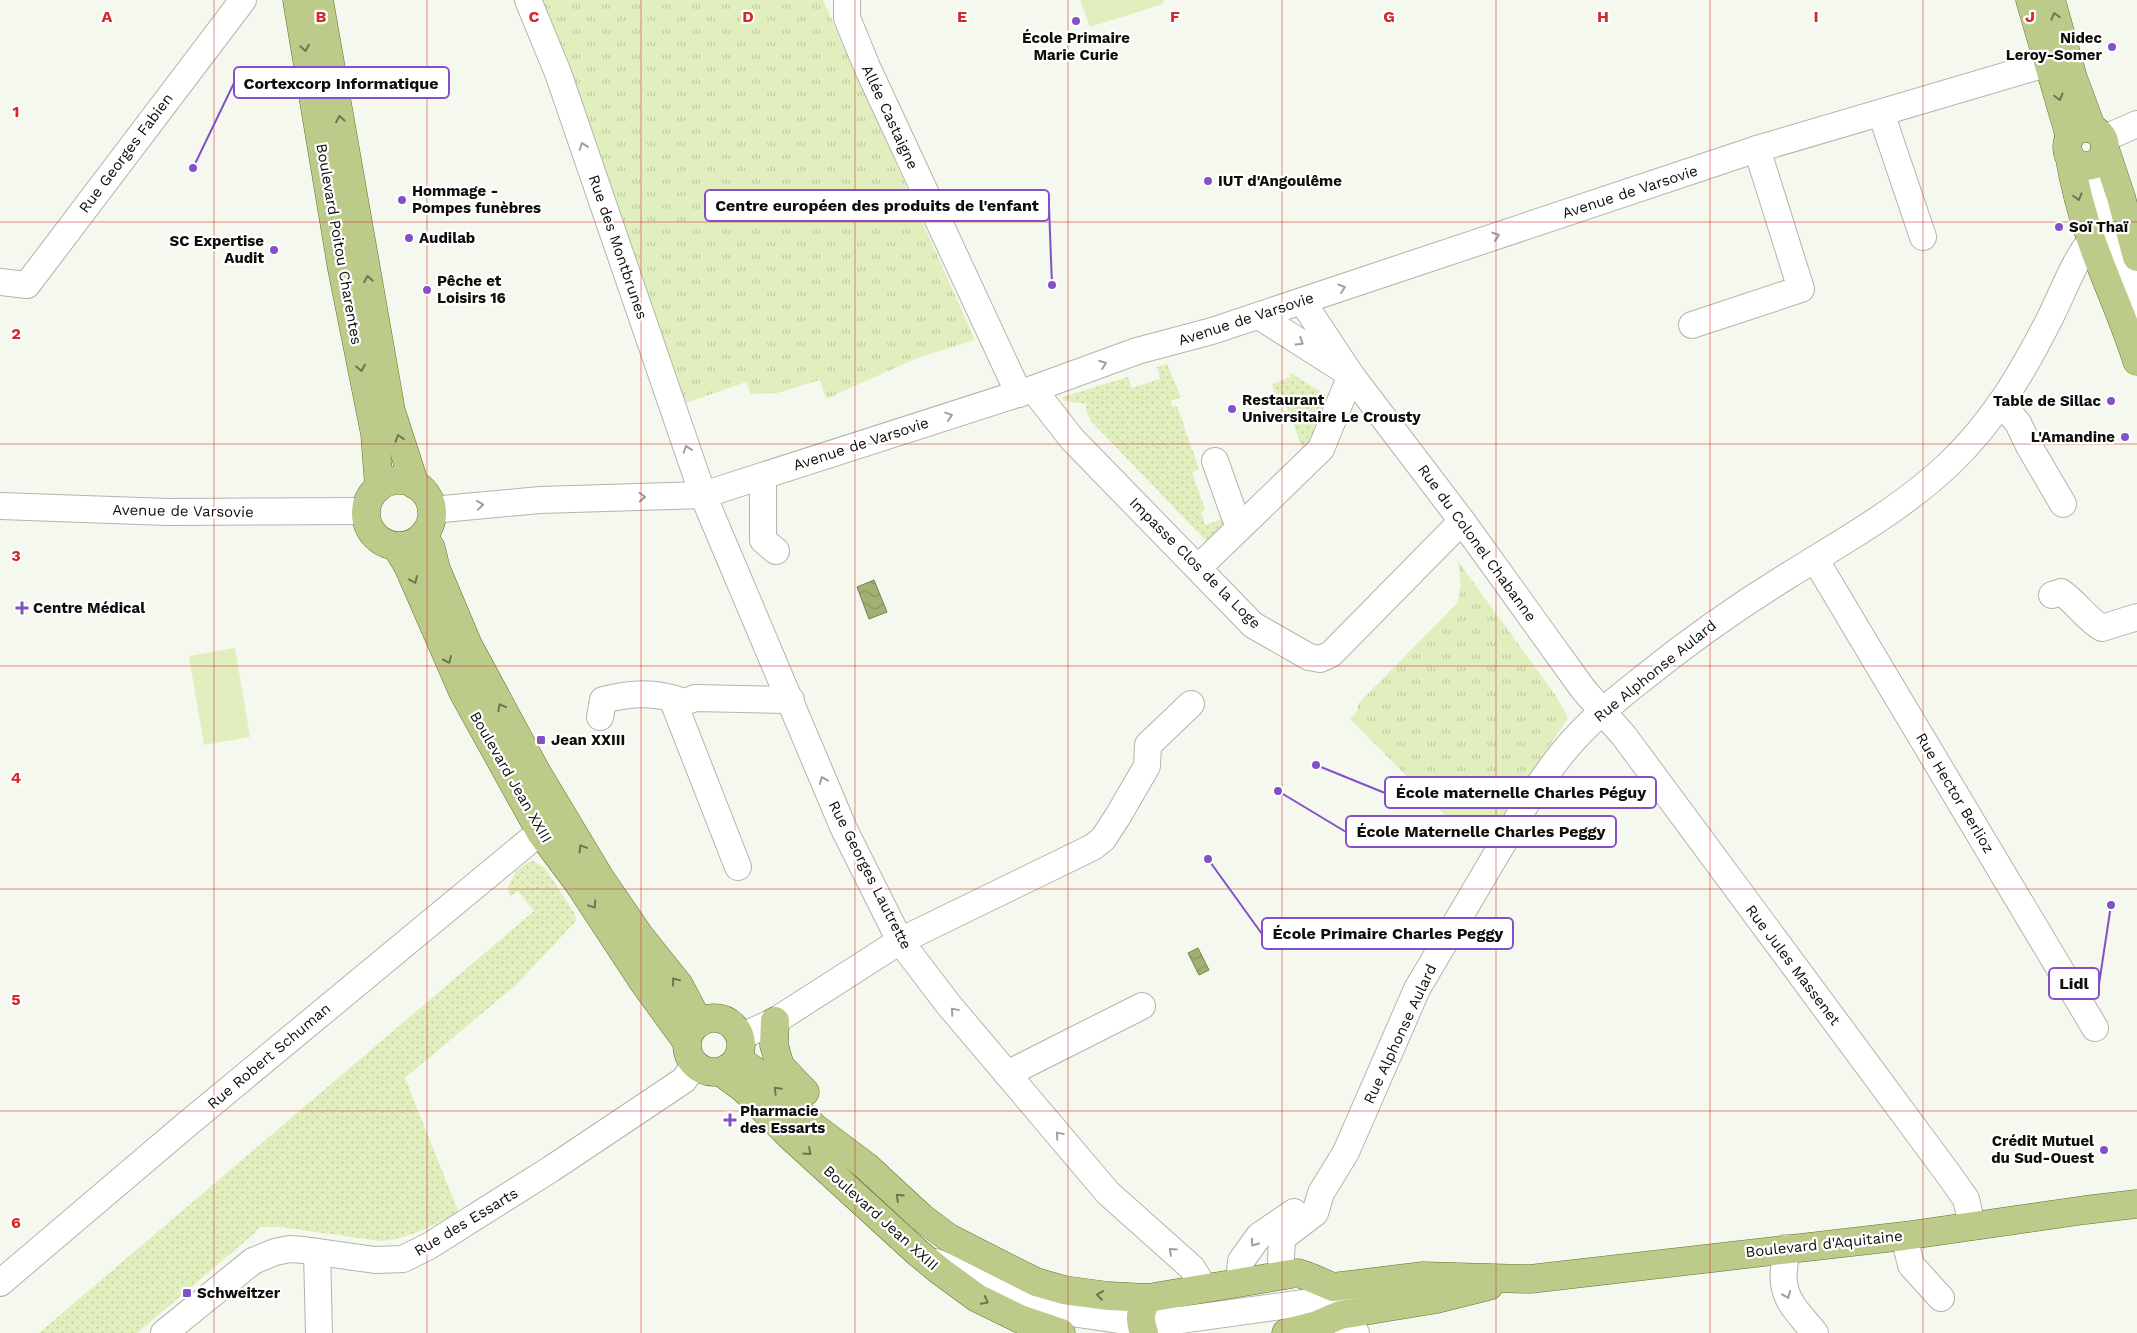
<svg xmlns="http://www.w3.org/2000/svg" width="2137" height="1333" font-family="'Work Sans',sans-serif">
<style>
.grass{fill:url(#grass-dots)}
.park{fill:url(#park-tufts)}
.pitch{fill:#e1efbe}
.water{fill:url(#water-waves);stroke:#748054}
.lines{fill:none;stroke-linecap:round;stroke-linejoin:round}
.minor-casing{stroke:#b2b5ac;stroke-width:28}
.major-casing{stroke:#63722b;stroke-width:29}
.minor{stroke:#fff;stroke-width:26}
.major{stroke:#bdcb8a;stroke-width:28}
.oneway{stroke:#6e7651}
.oneway2{stroke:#9f9f9d}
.grid{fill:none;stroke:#d62828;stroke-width:1;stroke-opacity:0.55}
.poi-dot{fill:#8450c8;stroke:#fff;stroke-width:2}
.labels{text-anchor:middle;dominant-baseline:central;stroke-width:4.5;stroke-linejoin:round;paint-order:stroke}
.poi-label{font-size:15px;font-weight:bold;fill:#0e0f0b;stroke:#fff;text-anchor:start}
.street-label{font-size:15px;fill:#0e0f0b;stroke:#fff}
.grid-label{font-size:16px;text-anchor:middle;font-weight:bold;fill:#d62828;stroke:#fff;stroke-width:4.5;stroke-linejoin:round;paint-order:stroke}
.leader{fill:none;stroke:#8450c8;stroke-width:2}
.callout-dot{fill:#8450c8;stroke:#fff;stroke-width:2}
.callout{fill:#fff;stroke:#8450c8;stroke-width:2}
.callout-label{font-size:16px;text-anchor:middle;font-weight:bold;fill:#0e0f0b}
</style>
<defs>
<pattern id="grass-dots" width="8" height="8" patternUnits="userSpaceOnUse" patternTransform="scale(1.25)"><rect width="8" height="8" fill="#e1efbe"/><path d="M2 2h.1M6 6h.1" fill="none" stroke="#c0cca2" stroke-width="1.8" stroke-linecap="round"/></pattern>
<pattern id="park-tufts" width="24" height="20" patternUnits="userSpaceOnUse" patternTransform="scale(1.25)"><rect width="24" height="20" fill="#e1efbe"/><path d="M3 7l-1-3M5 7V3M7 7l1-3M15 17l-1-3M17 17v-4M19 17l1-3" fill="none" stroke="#c0cca2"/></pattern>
<pattern id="water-waves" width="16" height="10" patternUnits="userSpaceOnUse" patternTransform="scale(1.25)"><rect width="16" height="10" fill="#a0b173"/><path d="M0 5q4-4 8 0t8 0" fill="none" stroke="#899762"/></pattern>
</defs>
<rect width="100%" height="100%" fill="#f5f8ee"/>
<!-- grass -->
<g class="grass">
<path d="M1167 364 1181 397 1171 401 1172 407 1177 406 1199 469 1192 472 1205 510 1201 512 1205 525 1223 519 1225 524 1207 542 1091 421 1087 414 1086 404 1064 401 1062 397 1128 377 1132 388 1160 379 1157 367Z"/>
<path d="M1289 372 1329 397 1310 443 1303 450 1282 394 1275 395 1272 384 1291 377Z"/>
<path d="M532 860 545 868 575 914 576 921 516 985 405 1078 459 1213C433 1225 409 1239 380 1241L280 1227H260L255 1233 137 1333H39L534 911 518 891 510 897 508 887 516 871Z"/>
</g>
<!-- park -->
<g class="park">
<path d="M537 0H823L975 340 917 358 826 399 820 380 777 393 751 394 746 382 686 403Z"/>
<path d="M1457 560 1556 696 1568 718 1485 843 1447 817 1350 719 1358 710V704L1457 603C1462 588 1461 575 1457 560Z"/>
</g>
<!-- pitch -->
<g class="pitch">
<path d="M1080 0H1164L1163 4 1090 27Z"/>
<path d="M235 648 250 737 204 745 189 656Z"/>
</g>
<!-- water -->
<g class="water">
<path d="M874 580 887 612 869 619 857 587Z"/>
<path d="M1198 948 1209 970 1199 975 1188 953Z"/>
</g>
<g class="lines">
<!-- minor casing -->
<g class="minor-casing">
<g id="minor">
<path d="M528 0 558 73 703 495 844 829 900 941 948 1004 1108 1193 1192 1268 1204 1287"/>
<path d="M847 0V18L867 67 1019 394"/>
<path d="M1881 113 1923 237"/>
<path d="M2103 139 2137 124"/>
<path d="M2091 165 2099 197 2137 312"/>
<path d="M0 282 27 285 243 0"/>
<path d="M1304 301 1308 310 1351 375 1462 521 1583 689 1624 736 1949 1175 1966 1199 1972 1225"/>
<path d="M1259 316 1342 369"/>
<path d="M1692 325 1801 289 1757 149"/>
<path d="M1033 389 1072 439 1253 625 1309 657 1320 659 1331 654 1462 521"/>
<path d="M2002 404 2018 423 2029 446 2063 504"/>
<path d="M1215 461 1235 517 1242 525"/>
<path d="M763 476V540L776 551"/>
<path d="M0 506 168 512 366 511"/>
<path d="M432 510 540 500 703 495 1033 389 1137 351 1212 331 1757 149 2049 63"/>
<path d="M1815 559 2095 1028"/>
<path d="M1198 568 1321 449 1351 375"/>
<path d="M2052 595 2061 592C2076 602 2086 619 2102 628L2137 617"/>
<path d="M600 717 603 700C631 693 655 691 684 702"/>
<path d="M738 867 675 706 695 698 791 700"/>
<path d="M740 1037 775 1021 900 941 1093 847 1103 839 1118 816 1147 766 1148 745 1191 704"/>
<path d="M1007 1074 1142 1006"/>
<path d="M1904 1236 1911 1265 1941 1298"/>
<path d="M1786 1248C1786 1259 1782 1273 1784 1283 1786 1303 1803 1318 1815 1333"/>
<path d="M317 1252 319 1333"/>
<path d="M935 1262 982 1279 1039 1304 1078 1314 1119 1320H1180L1362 1295"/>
<path d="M1284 1276 1281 1259 1282 1238 1315 1213 1321 1193 1346 1152 1417 989 1526 804C1538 786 1550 768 1564 751 1587 723 1614 701 1642 679 1689 641 1737 607 1789 575 1844 541 1903 508 1950 463 1994 421 2024 370 2051 316 2064 290 2073 263 2091 240"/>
<path d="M1239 1282 1241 1261 1259 1236 1294 1212"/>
<path d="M0 1283 186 1125 534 837 541 833"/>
<path d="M1317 1325 1356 1333"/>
<path d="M164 1333 253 1261 275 1252 290 1249 304 1250 375 1260 403 1259 429 1246 551 1169 684 1080 695 1064"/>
</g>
</g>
<!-- major casing -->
<g class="major-casing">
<g id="major">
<path d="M297 0 342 269 375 434 379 487"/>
<path d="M319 0 391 411 415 485"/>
<path d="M2030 0 2070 137"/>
<path d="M2051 0 2073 78 2092 129"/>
<circle cx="2086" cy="147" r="19"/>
<path d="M2105 149 2121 197 2137 257"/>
<path d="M2069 154C2074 183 2081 212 2091 239 2105 280 2124 319 2137 361"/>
<circle cx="399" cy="513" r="33"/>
<path d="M423 536 431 548 436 569 468 645 537 773 600 878 639 935 679 985 699 1023"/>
<path d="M396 546 408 566 463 692 541 833 579 884 644 983 687 1042"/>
<circle cx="714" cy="1045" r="27"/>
<path d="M775 1021 774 1045 780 1066 805 1092"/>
<path d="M738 1059 766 1079 814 1127 866 1166 921 1217 949 1238 1036 1282 1064 1290 1109 1296 1148 1298 1297 1273C1310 1276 1320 1282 1333 1287L1423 1276 1530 1279 1904 1236 2085 1210 2137 1204"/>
<path d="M721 1072 744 1089 790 1136 917 1252 940 1271 977 1298 1020 1319 1061 1333"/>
<path d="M1144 1333C1139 1319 1140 1311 1148 1298"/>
<path d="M1286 1333 1317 1325 1340 1315 1437 1299 1489 1286"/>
</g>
</g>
<!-- minor -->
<use href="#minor" class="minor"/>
<!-- major -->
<use href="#major" class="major"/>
</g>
<!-- one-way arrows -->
<defs><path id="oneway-chevron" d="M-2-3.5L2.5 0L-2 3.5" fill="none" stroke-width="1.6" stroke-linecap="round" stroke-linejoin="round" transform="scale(1.25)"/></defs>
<g class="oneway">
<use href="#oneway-chevron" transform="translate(2055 16) rotate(-106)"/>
<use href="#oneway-chevron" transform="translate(305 48) rotate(80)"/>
<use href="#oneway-chevron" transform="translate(2059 97) rotate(75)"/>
<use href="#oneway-chevron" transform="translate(340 119) rotate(-100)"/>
<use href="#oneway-chevron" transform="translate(2078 197) rotate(74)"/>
<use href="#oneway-chevron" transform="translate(368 279) rotate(-100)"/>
<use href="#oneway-chevron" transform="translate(361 368) rotate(79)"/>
<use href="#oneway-chevron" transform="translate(399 438) rotate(-107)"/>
<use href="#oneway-chevron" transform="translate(414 580) rotate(67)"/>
<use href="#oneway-chevron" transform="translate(448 660) rotate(66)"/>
<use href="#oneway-chevron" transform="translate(501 707) rotate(-118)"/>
<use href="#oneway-chevron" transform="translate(582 848) rotate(-121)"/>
<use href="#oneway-chevron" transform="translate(593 905) rotate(56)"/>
<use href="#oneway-chevron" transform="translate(675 981) rotate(-127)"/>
<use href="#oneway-chevron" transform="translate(777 1090) rotate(-135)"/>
<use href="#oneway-chevron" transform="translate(808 1152) rotate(42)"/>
<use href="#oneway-chevron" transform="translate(899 1197) rotate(-137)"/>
<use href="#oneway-chevron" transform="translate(1100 1295) rotate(-172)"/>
<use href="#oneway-chevron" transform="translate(985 1301) rotate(27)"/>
</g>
<g class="oneway2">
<use href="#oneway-chevron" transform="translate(583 146) rotate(-109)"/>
<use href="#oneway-chevron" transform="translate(1496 236) rotate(-18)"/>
<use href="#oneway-chevron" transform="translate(1342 288) rotate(-19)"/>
<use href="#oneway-chevron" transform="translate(1300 342) rotate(32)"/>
<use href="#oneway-chevron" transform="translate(1103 364) rotate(-20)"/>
<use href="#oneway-chevron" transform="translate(949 416) rotate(-18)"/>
<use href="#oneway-chevron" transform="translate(687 449) rotate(-109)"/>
<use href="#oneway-chevron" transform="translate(642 497) rotate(-2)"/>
<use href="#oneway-chevron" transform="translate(480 505) rotate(-6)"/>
<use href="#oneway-chevron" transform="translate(823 780) rotate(-112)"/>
<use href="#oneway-chevron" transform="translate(954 1011) rotate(-130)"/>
<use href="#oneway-chevron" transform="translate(1059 1135) rotate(-130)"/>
<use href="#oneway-chevron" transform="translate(1254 1243) rotate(126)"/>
<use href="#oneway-chevron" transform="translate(1172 1251) rotate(-138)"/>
<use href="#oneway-chevron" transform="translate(1787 1295) rotate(68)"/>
</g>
<!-- grid -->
<path class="grid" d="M214 0V1333M427 0V1333M641 0V1333M855 0V1333M1068 0V1333M1282 0V1333M1496 0V1333M1710 0V1333M1923 0V1333M0 222H2137M0 444H2137M0 666H2137M0 889H2137M0 1111H2137"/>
<!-- markers -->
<g class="poi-dot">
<circle cx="1076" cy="21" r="5"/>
<circle cx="2112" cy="47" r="5"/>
<circle cx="1208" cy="181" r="5"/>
<circle cx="402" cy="200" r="5"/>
<circle cx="2059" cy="227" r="5"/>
<circle cx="409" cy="238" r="5"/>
<circle cx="274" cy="250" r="5"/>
<circle cx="427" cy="290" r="5"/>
<circle cx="2111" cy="401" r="5"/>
<circle cx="1232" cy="409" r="5"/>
<circle cx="2125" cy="437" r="5"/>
<path d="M19.5 600.5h5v5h5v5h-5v5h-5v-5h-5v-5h5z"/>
<rect x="536" y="735" width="10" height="10" rx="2.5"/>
<path d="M727.5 1112.5h5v5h5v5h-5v5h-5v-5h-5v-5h5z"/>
<circle cx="2104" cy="1150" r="5"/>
<rect x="182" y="1288" width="10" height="10" rx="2.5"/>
</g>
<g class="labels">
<!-- poi labels -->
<g class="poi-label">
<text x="1076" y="38" text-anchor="middle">École Primaire<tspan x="1076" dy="17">Marie Curie</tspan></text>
<text x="2102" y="38" text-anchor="end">Nidec<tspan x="2102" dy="17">Leroy-Somer</tspan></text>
<text x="1218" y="181">IUT d'Angoulême</text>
<text x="412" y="191">Hommage -<tspan x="412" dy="17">Pompes funèbres</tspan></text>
<text x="2069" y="227">Soï Thaï</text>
<text x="419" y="238">Audilab</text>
<text x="264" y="241" text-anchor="end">SC Expertise<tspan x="264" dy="17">Audit</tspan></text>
<text x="437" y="281">Pêche et<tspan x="437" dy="17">Loisirs 16</tspan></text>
<text x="1242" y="400">Restaurant<tspan x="1242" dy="17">Universitaire Le Crousty</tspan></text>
<text x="2101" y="401" text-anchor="end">Table de Sillac</text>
<text x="2115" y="437" text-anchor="end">L'Amandine</text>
<text x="33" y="608">Centre Médical</text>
<text x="551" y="740">Jean XXIII</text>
<text x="740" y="1111">Pharmacie<tspan x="740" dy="17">des Essarts</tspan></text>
<text x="2094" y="1141" text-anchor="end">Crédit Mutuel<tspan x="2094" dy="17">du Sud-Ouest</tspan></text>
<text x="197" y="1293">Schweitzer</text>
</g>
<!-- street labels -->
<g class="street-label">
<text transform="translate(890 117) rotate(65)">Allée Castaigne</text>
<text transform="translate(126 153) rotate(-53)">Rue Georges Fabien</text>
<text transform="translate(1630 192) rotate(-18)">Avenue de Varsovie</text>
<text transform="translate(339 244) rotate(80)">Boulevard Poitou Charentes</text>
<text transform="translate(618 247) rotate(71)">Rue des Montbrunes</text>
<text transform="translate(1246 319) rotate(-18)">Avenue de Varsovie</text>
<text transform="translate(861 444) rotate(-18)">Avenue de Varsovie</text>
<text transform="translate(183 511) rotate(1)">Avenue de Varsovie</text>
<text transform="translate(1477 543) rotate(54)">Rue du Colonel Chabanne</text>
<text transform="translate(1195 563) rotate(45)">Impasse Clos de la Loge</text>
<text transform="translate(1655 671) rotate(-39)">Rue Alphonse Aulard</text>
<text transform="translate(511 777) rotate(60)">Boulevard Jean XXIII</text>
<text transform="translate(1955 793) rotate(59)">Rue Hector Berlioz</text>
<text transform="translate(870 875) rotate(63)">Rue Georges Lautrette</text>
<text transform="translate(1793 965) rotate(53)">Rue Jules Massenet</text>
<text transform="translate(1400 1034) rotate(-65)">Rue Alphonse Aulard</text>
<text transform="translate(269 1056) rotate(-40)">Rue Robert Schuman</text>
<text transform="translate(881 1218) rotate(42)">Boulevard Jean XXIII</text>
<text transform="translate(466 1222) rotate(-31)">Rue des Essarts</text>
<text transform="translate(1824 1244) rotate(-6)">Boulevard d'Aquitaine</text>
</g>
</g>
<g class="grid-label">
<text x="107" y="22">A</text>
<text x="321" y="22">B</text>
<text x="534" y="22">C</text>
<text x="748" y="22">D</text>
<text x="962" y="22">E</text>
<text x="1175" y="22">F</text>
<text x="1389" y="22">G</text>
<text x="1603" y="22">H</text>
<text x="1816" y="22">I</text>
<text x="2030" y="22">J</text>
<text x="16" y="117">1</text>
<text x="16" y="339">2</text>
<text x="16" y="561">3</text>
<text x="16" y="783">4</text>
<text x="16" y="1005">5</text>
<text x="16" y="1228">6</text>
</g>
<!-- callouts -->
<path class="leader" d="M193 168L234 83M1052 285L1049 206M1316 765L1385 793M1278 791L1346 832M1208 859L1262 934M2111 905L2099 984"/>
<g class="callout-dot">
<circle cx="193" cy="168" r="5"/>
<circle cx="1052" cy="285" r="5"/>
<circle cx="1316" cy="765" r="5"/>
<circle cx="1278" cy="791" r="5"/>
<circle cx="1208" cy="859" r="5"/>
<circle cx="2111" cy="905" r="5"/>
</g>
<g class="callout">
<rect x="234" y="67" width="215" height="31" rx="5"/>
<rect x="705" y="190" width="344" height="31" rx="5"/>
<rect x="1385" y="777" width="271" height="31" rx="5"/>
<rect x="1346" y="816" width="270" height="31" rx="5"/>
<rect x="1262" y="918" width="251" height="31" rx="5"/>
<rect x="2049" y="968" width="50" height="31" rx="5"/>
</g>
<g class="callout-label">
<text x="341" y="89">Cortexcorp Informatique</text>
<text x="877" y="211">Centre européen des produits de l'enfant</text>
<text x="1521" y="798">École maternelle Charles Péguy</text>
<text x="1481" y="837">École Maternelle Charles Peggy</text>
<text x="1388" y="939">École Primaire Charles Peggy</text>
<text x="2074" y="989">Lidl</text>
</g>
</svg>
